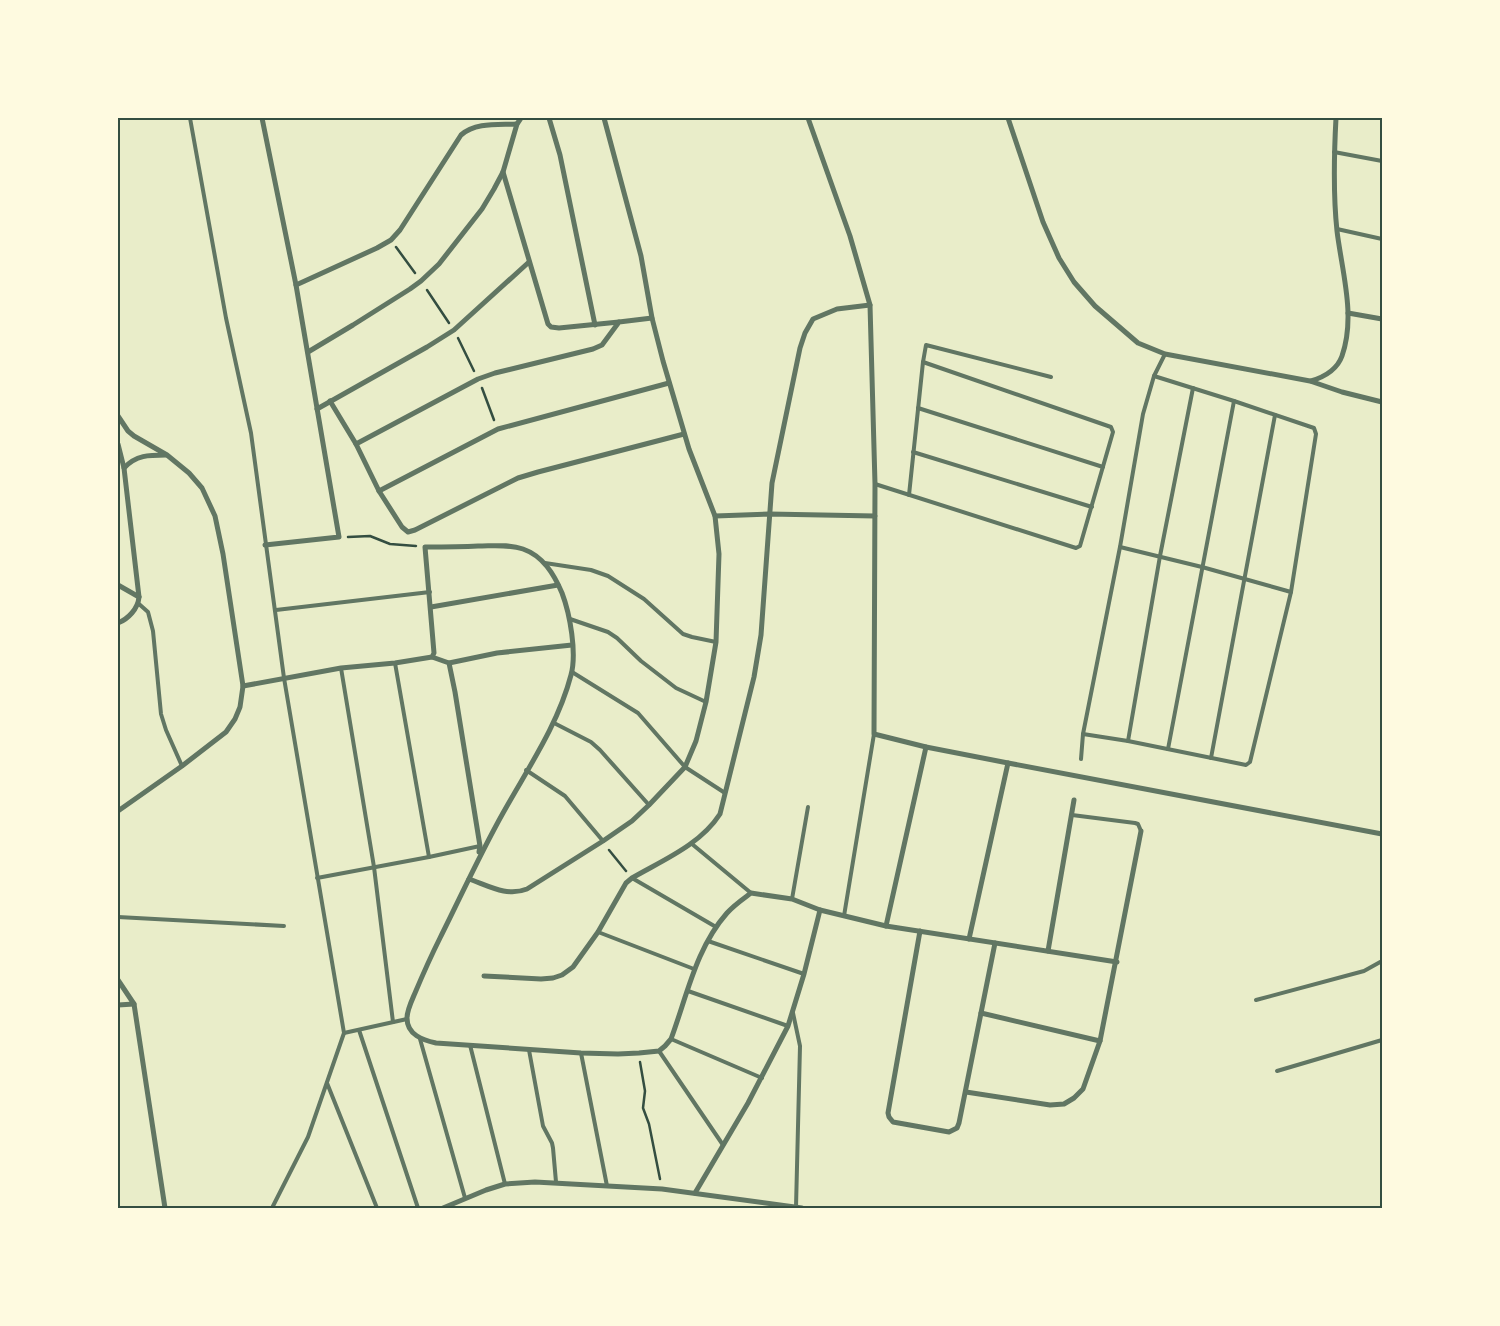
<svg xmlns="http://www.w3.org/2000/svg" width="1500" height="1326" font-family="Roboto,sans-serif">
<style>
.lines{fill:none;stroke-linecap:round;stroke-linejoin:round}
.path{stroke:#344e41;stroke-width:2.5}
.service{stroke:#617663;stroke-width:4}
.minor{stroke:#617663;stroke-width:5}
.neatline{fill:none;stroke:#344e41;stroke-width:2}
</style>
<rect width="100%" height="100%" fill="#e9edc9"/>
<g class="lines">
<!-- path -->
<g class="path">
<path d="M396 247 415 273"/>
<path d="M427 290 449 323"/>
<path d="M458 338 474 371"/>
<path d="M482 388 494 420"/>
<path d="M348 537 370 536 390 544 416 546"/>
<path d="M609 850 626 871"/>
<path d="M640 1062 645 1091 643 1108 649 1124 660 1179"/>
</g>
<!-- service -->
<g class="service">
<path d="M190 118 226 318 251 433 284 678 344 1033 308 1137 272 1208"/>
<path d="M1334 152 1382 161"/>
<path d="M1337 229 1382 239"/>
<path d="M918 408 1103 467"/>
<path d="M913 452 1092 507"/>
<path d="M875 484 1076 548 1080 546 1113 432 1111 427 923 362"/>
<path d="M909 495 923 362 926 345 1051 377"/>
<path d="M1120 547 1202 567 1291 592"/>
<path d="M545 563 591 570 608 576 644 599 683 634 692 637 716 642"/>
<path d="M139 604 148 612 153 631 161 714 166 730 182 766"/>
<path d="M276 610 430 592"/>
<path d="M570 619 608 632 617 638 641 661 676 688 706 702"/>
<path d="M395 663 429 857"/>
<path d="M341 668 374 867 393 1022"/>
<path d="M572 672 638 713 685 767 725 793"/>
<path d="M554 723 591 742 600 750 649 805"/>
<path d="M1083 734 1128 741 1246 765 1250 762 1291 592 1316 434 1314 428 1234 401 1154 376"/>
<path d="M1128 741 1160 556 1193 388"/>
<path d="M1168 749 1234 401"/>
<path d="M1211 758 1275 415"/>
<path d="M1081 759 1083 734 1120 547 1143 414 1154 376 1165 354"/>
<path d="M526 770 565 796 603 841"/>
<path d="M1072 815 1135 823 1138 824 1141 831"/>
<path d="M692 844 751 893"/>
<path d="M317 878 429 857 480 846"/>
<path d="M632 878 716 927"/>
<path d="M792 899 808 807"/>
<path d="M844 916 874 734"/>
<path d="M118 917 284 926"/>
<path d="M598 932 694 969"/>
<path d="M708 941 804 974"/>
<path d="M688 991 788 1026"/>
<path d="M1256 1000 1364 971 1382 961"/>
<path d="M793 1013 800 1046 796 1207"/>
<path d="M359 1030 418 1208"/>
<path d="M344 1033 407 1019"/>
<path d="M420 1039 465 1198"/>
<path d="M671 1039 762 1078"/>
<path d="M470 1045 505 1184"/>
<path d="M529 1050 543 1126 552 1143 553 1148 556 1182"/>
<path d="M659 1051 723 1145"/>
<path d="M581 1053 607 1186"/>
<path d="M1277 1071 1382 1040"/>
<path d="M327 1083 377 1208"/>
</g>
<!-- minor -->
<g class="minor">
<path d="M262 118 296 285 339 537 265 545"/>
<path d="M549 118 560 155 595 325"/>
<path d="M808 118 850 236 870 305 875 484 874 734 926 747 1008 763 1382 834"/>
<path d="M1008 118 1043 222 1059 258 1074 282 1095 306 1138 343 1165 354 1310 381 1342 392 1382 402"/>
<path d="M503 172 548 324 551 327 559 328 619 322"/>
<path d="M296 285 377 248 391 240 400 230 461 135C476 122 498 125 517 124"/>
<path d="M1348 313 1382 319"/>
<path d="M308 352 353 325 410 289 421 281 439 264 482 209 494 189 503 172 517 124 521 118"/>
<path d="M1311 381C1324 377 1337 370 1342 356 1356 316 1342 272 1337 231 1333 194 1334 155 1336 118"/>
<path d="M330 401 356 444 379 491 402 527 408 532 415 530 518 478 538 472 684 434"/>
<path d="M317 409 427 347 454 330 529 262"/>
<path d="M118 416 128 431 134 436 167 455 189 473 202 488 215 516 223 554 243 686 240 707 235 719 226 732 182 766 118 811"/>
<path d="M118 444 124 468 139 597C138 609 128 619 118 623"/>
<path d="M356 444 478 379 495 373 593 349 602 345 619 322 652 318"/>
<path d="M124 468C136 455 149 455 166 455"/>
<path d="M379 491 498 429 669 383"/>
<path d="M715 516 769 514 875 516"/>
<path d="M118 585 139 597"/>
<path d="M431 607 558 585"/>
<path d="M432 657 449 663 455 692 480 846 479 852"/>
<path d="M449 663 497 653 572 645"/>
<path d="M243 686 341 668 395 663 432 657 434 653 425 547C443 547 460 547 478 546 493 546 509 544 523 549 543 556 554 574 562 593 570 614 577 653 571 675 558 725 528 768 503 813 480 854 461 896 440 938 431 956 423 974 415 993 412 1000 407 1010 407 1018 407 1035 423 1040 436 1043L581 1053 618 1054 639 1053 659 1051 665 1046 671 1039C687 996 696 948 727 913 734 905 743 899 751 893L792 899 820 910 886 926 1117 962"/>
<path d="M469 879C489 886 507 897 527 889L603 841 632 821 649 805 685 767 696 741 706 702 716 642 719 554 715 516 689 449 663 361 652 318 641 256 604 118"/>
<path d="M886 926 926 747"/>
<path d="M920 931 888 1113 889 1117 893 1122 949 1132 957 1128 959 1123 995 943"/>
<path d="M969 939 1008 763"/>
<path d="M1048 951 1074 800"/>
<path d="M484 976 541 979 553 978 562 975 573 967 598 932 626 883 632 878C663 860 700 845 720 814L754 677 761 635 772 483 800 348 805 333 813 319 837 309 870 305"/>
<path d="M118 980 134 1004 165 1208"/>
<path d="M118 1005 134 1004"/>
<path d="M981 1013 1100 1041"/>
<path d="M966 1092 1050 1105 1064 1104 1074 1098 1083 1089 1100 1041 1141 831"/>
<path d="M695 1193 748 1103 788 1026 804 974 820 910"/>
<path d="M443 1208 486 1190 505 1184 535 1182 662 1189 802 1208"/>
</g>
</g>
<!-- border -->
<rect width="1500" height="1326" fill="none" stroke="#fefae0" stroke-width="238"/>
<rect x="119" y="119" width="1262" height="1088" class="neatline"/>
</svg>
